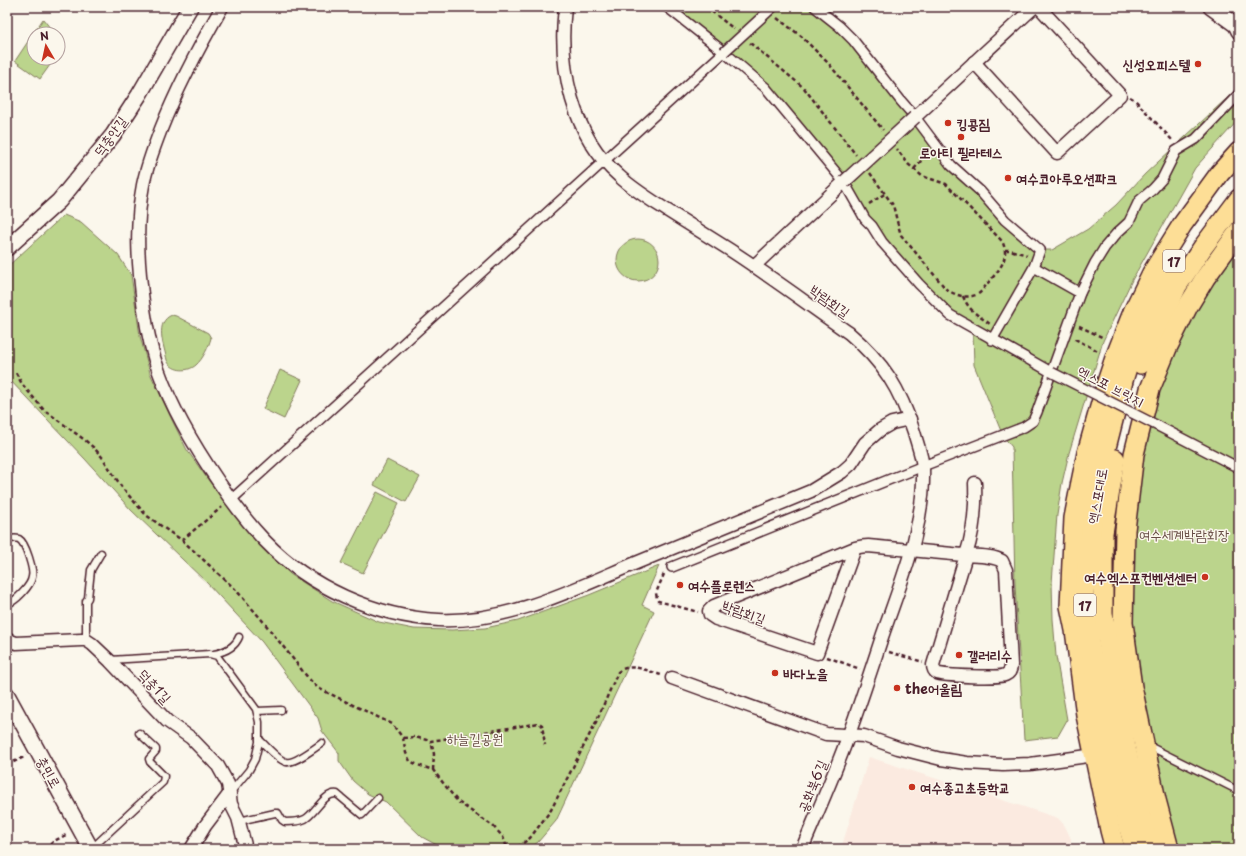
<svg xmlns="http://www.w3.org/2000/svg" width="1246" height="856" font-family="'Playpen Sans','Poor Story',sans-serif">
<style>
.built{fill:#fbeae0}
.green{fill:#bbd48c;stroke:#827a5c}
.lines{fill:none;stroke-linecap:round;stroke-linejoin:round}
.service-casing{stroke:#4a1f2b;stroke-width:9}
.pedestrian-casing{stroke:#4a1f2b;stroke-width:12}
.minor-casing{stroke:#4a1f2b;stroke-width:15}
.tertiary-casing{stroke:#4a1f2b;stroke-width:18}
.primary-casing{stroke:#4a1f2b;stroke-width:22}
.path{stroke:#4a1f2b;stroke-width:2.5;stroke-dasharray:4 3;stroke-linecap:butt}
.service{stroke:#fbf7ec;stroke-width:6}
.pedestrian{stroke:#fbf7ec;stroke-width:9}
.minor{stroke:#fbf7ec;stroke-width:12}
.tertiary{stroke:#fbf7ec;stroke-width:15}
.primary{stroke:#fdde96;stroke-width:19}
.pedestrian-bridge-casing{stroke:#4a1f2b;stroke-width:12;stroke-linecap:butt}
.minor-bridge-casing{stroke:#4a1f2b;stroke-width:15;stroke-linecap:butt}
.pedestrian-bridge{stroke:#fbf7ec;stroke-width:9}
.minor-bridge{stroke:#fbf7ec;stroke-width:12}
.poi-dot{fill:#c8321e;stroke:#fbf7ec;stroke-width:1.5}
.labels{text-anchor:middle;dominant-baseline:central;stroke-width:3;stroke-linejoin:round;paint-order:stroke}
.shield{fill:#fbf7ec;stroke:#7f6065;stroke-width:1}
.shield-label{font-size:13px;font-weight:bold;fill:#4a1f2b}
.poi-label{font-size:14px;font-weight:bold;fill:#4a1f2b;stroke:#fbf7ec;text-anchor:start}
.street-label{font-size:14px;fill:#4a1f2b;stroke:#fbf7ec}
.park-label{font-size:14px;fill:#664c43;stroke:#fbf7ec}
</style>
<rect width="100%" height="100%" fill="#fbf7ec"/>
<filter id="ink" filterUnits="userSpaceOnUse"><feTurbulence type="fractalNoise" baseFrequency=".025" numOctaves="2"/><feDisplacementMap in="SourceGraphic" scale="8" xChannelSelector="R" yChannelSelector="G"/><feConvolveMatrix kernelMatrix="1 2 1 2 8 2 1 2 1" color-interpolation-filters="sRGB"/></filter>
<g filter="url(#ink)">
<!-- built -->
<path class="built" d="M869 757 1058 818 1065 826 1071 839V849H841Z"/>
<!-- green -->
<g class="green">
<path d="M667 7H815L839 26 951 165 1040 250H1052L1088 229 1116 205 1145 174 1239 87V119L1195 168 1132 280 1103 341 1069 453 1062 483 1057 515 1052 583 1053 619 1056 656 1067 720 1058 736 1024 740 1015 585 1012 447 1003 436 974 365 973 333 964 323 919 284 766 88Z"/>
<path d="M43 19 55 34H34V58H55L40 79 15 61Z"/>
<path d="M64 215 81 222 118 255 131 275 140 336 150 373 172 420 187 450 209 481 260 544 290 574 332 601 379 622 414 629 452 630 485 628 518 621 589 595 659 566 642 605 654 611 556 821 538 842 529 849H444L422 837 386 802 368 794 353 781 339 761V753L322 731 318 718 262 642 207 583 131 510 85 459 7 377V267Z"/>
<path d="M1239 236V849H1177L1168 820 1135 659 1130 624 1129 515 1159 372Z"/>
<circle cx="638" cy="260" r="21"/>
<path d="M172 315 176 316 208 333 211 338C209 346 203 359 196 365 187 373 171 371 167 360 164 346 154 322 172 315Z"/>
<path d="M280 370 302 380 284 419 263 409Z"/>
<path d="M387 460 420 477 406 502 374 485Z"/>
<path d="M377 492 399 503 363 573 341 563Z"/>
</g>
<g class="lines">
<!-- service casing -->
<g class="service-casing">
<g id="service">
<path d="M7 539C11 539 16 538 19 539 26 543 34 571 32 577 31 586 15 602 7 604"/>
<path d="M86 640V601L88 598 91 570 101 553"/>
<path d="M214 654C224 652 235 647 239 637"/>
<path d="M110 660 210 654 217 656 256 709 259 722V742L255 759 249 770 230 793"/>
<path d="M257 711 281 710"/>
<path d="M259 739C265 745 278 760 286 762 294 764 315 748 322 743"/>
<path d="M1147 745 1239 791"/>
<path d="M239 821 275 813H278L282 820 285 822C291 822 299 822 305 819 315 814 324 792 337 794L362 815 378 798"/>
<path d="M91 849 163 782 164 776 150 762 149 759 156 751V749L139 733"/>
</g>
</g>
<!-- pedestrian casing -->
<g class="pedestrian-casing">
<g id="pedestrian">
<path d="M667 7 724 52 766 88 844 182 860 210 865 219 872 226 882 242 919 284 950 315 1051 372"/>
<path d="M815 7 839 26 853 40 901 101 915 117 951 165 980 191 1005 220 1040 250 1034 267 992 340"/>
<path d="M1034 267 1080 293"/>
<path d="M1158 426 1239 468"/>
<path d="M231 500 724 52"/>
<path d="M672 567 923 466 1024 427 1033 421 1037 412 1080 293 1095 263 1105 247 1117 233 1129 222 1139 201 1153 189 1162 179 1176 151 1196 139 1239 94"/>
</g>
</g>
<!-- minor casing -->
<g class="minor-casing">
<g id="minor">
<path d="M222 7C199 47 178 86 161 129 154 147 147 165 143 185 135 226 138 267 144 309 147 330 151 351 159 372 173 411 194 446 218 481 232 502 248 523 265 541 309 587 376 617 439 620 508 623 574 589 636 563 695 539 753 515 811 491L842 472 851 464 865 443 880 430 892 423 910 419"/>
<path d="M565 7C558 67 572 135 619 176 634 190 651 200 668 211 689 224 709 237 730 250 770 276 809 305 849 333 884 363 900 389 914 432 917 443 922 456 923 467 925 526 902 579 883 634 872 667 861 701 849 734 835 773 818 811 802 849"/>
<path d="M974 62 1057 153 1120 95 1039 7"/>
<path d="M915 117 1034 7"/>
<path d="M754 266 844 182"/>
<path d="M855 548 817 653 716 619 710 615 709 611 714 606 855 548C859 547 863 546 868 546 900 549 931 552 963 555 975 556 992 555 1002 561L1006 570 1011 665C1011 669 1010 673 1005 675 999 678 943 676 937 673 934 671 933 669 933 665L966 555C974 531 976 508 975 483"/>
<path d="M7 638 11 641 16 643 81 640H86L92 644 110 661 167 721 191 738 218 766 228 784 231 804 238 818 246 849"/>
<path d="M672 678 826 734 864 736 898 748 941 759 967 763 1003 765 1030 764 1095 755"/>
<path d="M191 849 205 826 230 793"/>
</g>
</g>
<!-- tertiary casing -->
<g class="tertiary-casing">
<g id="tertiary">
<path d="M1211 7 1236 25 1239 31"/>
<path d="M7 248 59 201 113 135 139 95 190 7"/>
<path d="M7 695 91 849"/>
</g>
</g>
<!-- primary casing -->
<g class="primary-casing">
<g id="primary">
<path d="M1141 364 1177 286 1203 247 1239 199"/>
<path d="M1115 459 1103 533V613L1126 749 1143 818 1153 849"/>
<path d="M1115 849 1110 830 1086 715 1075 630 1070 606 1074 518 1080 487 1087 453 1107 382 1115 358 1133 312 1152 273 1182 225 1220 173 1239 152"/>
<path d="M1135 849 1127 822 1098 689 1089 641 1084 593 1096 487 1124 377C1135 339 1152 300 1172 265"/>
<path d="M1169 849 1156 800 1132 687 1123 623 1125 530 1134 454 1150 389 1167 348 1188 306 1205 278 1239 231"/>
</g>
</g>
<!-- path -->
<g class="path">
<path d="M706 7 734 29"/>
<path d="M777 18 801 36 829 64 883 130"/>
<path d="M750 43 804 88 856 155"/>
<path d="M1130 97 1135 100 1173 141"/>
<path d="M914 169 928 153"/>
<path d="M870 173 893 205 898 225 901 235 946 289C955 295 965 299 976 295 980 294 984 288 987 284 998 271 1011 259 1002 241L946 184 922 176 908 164 897 149"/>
<path d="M869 204 886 193"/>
<path d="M1005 250H1010L1027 255"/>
<path d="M963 296C968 310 979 316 990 324"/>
<path d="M1079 326 1104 338"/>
<path d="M1075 339 1100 352"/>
<path d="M16 373 22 384 43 409 86 441 94 448 102 457 123 489 146 515 171 533 182 540 235 589 262 620 309 679 318 688 392 724 403 738 406 753 410 761 418 765 433 770 458 802 493 826 503 837 506 845 511 847H518L530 838 551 810 596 722 618 672C629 662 649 671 661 675"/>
<path d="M182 540 222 507"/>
<path d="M664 574 656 593 657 599 658 601 698 612"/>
<path d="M889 652 923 662"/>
<path d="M827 657 860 669"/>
<path d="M403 738 415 737 431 741"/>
<path d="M7 765 26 756"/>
<path d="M433 770 434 754 431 741 539 723 542 725 545 745"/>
<path d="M45 849 54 841 68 834"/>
</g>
<!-- service -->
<use href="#service" class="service"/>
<!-- pedestrian -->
<use href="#pedestrian" class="pedestrian"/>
<!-- minor -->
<use href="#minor" class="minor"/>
<!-- tertiary -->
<use href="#tertiary" class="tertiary"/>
<!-- primary -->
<use href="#primary" class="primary"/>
<!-- pedestrian-bridge casing -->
<g class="pedestrian-bridge-casing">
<g id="pedestrian-bridge">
<path d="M724 52 773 7"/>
<path d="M1051 372 1158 426"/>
</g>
</g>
<!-- minor-bridge casing -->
<g class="minor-bridge-casing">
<path id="minor-bridge" d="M844 182 915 117"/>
</g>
<!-- pedestrian-bridge -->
<use href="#pedestrian-bridge" class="pedestrian-bridge"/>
<!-- minor-bridge -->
<use href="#minor-bridge" class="minor-bridge"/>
</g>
</g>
<!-- markers -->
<g class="poi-dot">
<circle cx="1198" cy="64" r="4"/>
<circle cx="948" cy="123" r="4"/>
<circle cx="961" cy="137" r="4"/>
<circle cx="1008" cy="178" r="4"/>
<circle cx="1205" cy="577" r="4"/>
<circle cx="680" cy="585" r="4"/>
<circle cx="959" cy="655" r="4"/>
<circle cx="775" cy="673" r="4"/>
<circle cx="897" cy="688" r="4"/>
<circle cx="912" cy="787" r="4"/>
</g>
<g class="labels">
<!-- shield labels -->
<g class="shield">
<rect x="1163" y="250" width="22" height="22" rx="3"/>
<rect x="1074" y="594" width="22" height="22" rx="3"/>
</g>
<g class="shield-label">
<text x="1174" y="261">17</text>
<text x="1085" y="605">17</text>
</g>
<!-- poi labels -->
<g class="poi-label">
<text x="1190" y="64" text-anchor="end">신성오피스텔</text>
<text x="956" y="123">킹콩짐</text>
<text x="961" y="152" text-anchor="middle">로아티 필라테스</text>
<text x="1016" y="178">여수코아루오션파크</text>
<text x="1197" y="577" text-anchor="end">여수엑스포컨벤션센터</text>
<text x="688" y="585">여수플로렌스</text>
<text x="967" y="655">갤러리수</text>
<text x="783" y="673">바다노을</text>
<text x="905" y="688">the어울림</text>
<text x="920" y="787">여수종고초등학교</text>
</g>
<!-- street labels -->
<g class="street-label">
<text transform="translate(110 136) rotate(-54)">덕충안길</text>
<text transform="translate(830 301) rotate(35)">박람회길</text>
<text transform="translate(1111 386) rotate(27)">엑스포 브릿지</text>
<text transform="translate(1097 496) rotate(-80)">엑스포대로</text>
<text transform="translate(744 612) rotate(20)">박람회길</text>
<text transform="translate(155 686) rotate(47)">덕충1길</text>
<text transform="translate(49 772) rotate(61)">충민로</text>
<text transform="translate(812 786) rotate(-68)">공화북6길</text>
</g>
<!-- park labels -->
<g class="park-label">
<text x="1184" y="534">여수세계박람회장</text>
<text x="475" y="738">하늘길공원</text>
</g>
</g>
<!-- margin -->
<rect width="1246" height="856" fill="none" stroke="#fbf7ec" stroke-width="24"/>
<rect x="12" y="12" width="1222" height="832" fill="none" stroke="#4a1f2b" stroke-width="1.5" filter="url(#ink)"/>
<!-- north arrow -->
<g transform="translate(46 46) rotate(351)"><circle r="19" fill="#fbf7ec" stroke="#b4a19f"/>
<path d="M0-3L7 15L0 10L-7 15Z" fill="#c8321e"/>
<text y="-6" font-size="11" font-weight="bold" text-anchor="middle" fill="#4a1f2b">N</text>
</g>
</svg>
